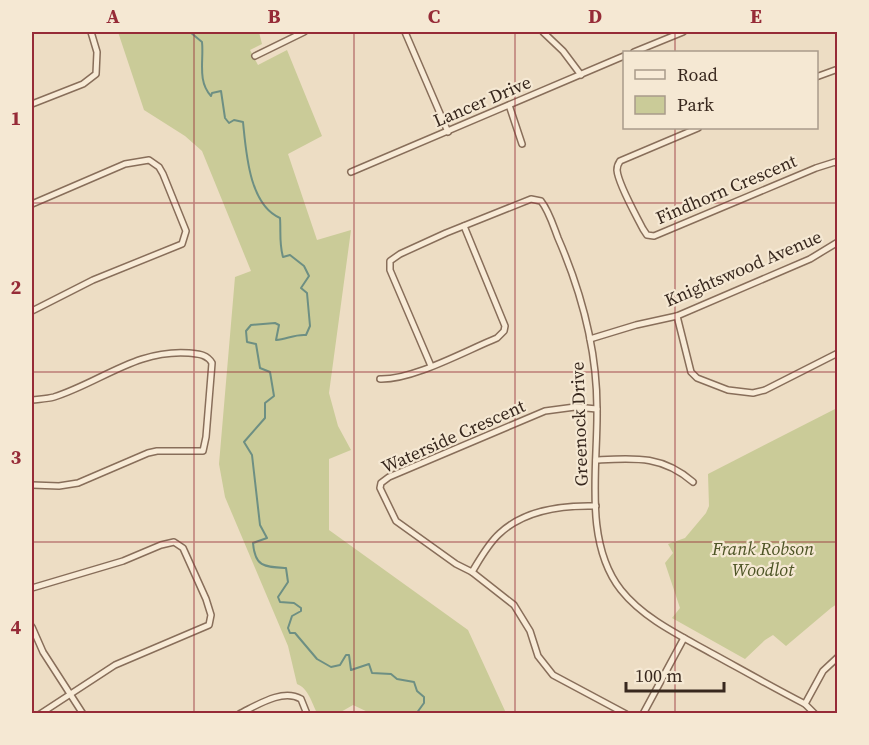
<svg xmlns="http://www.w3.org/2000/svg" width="869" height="745" font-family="'Source Serif 4',serif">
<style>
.green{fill:#cacb98}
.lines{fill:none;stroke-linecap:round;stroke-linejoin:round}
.stream{stroke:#6d8f83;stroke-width:2}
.street-casing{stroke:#886e5a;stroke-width:8}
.street{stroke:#f8ebd7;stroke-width:5}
.grid{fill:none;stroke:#962b37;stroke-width:1.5;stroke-opacity:0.55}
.labels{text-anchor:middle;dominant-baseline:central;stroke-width:4.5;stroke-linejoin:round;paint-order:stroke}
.street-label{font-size:18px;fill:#38281e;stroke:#f5e8d3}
.park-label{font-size:18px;font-style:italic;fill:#4d5425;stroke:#f5e8d3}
.neatline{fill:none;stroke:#962b37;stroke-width:2}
.grid-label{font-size:20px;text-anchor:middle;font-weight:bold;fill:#962b37}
</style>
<rect width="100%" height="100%" fill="#edddc4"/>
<!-- green -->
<g class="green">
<path d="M118 32H259L262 44 250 50 258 65 287 50 322 136 288 154 317 240 351 230 329 393 338 426 351 450 329 459V530L468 630 506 713H370L353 705 339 713H317C312 703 308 688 297 684L288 646 225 497 219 464 235 277 251 271 202 151 185 136 144 110Z"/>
<path d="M837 408V604L831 608 786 646 773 635 765 640 745 659 672 618 680 608 665 563 673 553 668 544 685 538 706 513 709 506 708 474Z"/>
</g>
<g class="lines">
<!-- stream -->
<path class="stream" d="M190 32 202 42C204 60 197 81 211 96L212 93 221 91 225 118 229 123 234 120 243 122C246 151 249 205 280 218 281 232 279 243 283 257L290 255 304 266 309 276 301 288 307 293 310 326 306 335C295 334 287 339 276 340L279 325 275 323 251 325 246 331 247 342 256 344 260 368 270 372 274 396 265 403V418L244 442 252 455 260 525 267 538 253 543C255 567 264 567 286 568L288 582 278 597 280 602 294 603 301 608V611L292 616 288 628 290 633H295L317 659 331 667 340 665 346 655H349L351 670 369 664 372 673 391 674 397 679 414 682 417 691 424 697V703L416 714"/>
<!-- street casing -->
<g class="street-casing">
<g id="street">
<path d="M405 32 448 132"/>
<path d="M543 32 563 51 581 75"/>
<path d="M634 52 683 32"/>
<path d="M255 56 304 32"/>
<path d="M816 77 838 69"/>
<path d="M32 104 83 84 96 74 97 52 91 32"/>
<path d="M509 105 522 144"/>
<path d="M698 128 620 161C618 164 617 166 617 170 618 184 636 215 643 229L647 235 654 236 816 168 835 162 838 164"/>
<path d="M351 172 624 56"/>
<path d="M32 204 125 164 149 160 159 167 163 174 186 231 182 244 93 280 32 311"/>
<path d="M677 316 691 372 697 378 728 390 753 393 765 390 838 353"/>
<path d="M590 339 636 325 677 316 810 259 838 242"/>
<path d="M431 366 390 270V261L400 254 446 233 531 199 541 201C549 211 553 225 558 238 581 291 597 350 597 409 598 466 583 542 621 590 644 619 681 636 713 654 744 671 774 688 805 704L815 714"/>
<path d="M380 379C413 380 465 351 497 338L504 331 505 326 464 226"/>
<path d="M32 400C39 399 47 399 54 397 101 382 137 349 189 353 198 354 207 354 212 363L206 437 203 451H157L148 453 78 483 59 486 32 485"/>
<path d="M597 409 575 407 545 411 389 477 381 483 380 488 396 521 456 564 472 572 514 605 530 631 538 656 553 675 626 714"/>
<path d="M596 460C634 458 662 455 693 482"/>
<path d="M472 572C480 559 488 544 499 534 525 509 563 505 596 506"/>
<path d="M32 588 123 561 161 545 174 542 183 548 206 599 211 615 209 625 115 665 40 714"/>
<path d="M32 627 43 652 83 714"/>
<path d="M805 704 823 671 838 657"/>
<path d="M239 714C256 706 282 688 301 699L307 714"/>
<path d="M643 714 684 638"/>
</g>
</g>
<!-- street -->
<use href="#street" class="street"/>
</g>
<!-- grid -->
<path class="grid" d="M194 32V714M354 32V714M515 32V714M675 32V52M675 128V714M32 203H838M32 372H838M32 542H838"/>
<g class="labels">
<!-- street labels -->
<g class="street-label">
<text transform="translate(482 101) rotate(-23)">Lancer Drive</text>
<text transform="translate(726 189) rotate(-23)">Findhorn Crescent</text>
<text transform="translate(743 268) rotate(-23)">Knightswood Avenue</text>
<text transform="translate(579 424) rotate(-92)">Greenock Drive</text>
<text transform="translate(453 436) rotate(-24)">Waterside Crescent</text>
</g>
<!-- park labels -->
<g class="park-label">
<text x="763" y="548">Frank Robson<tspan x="763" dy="21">Woodlot</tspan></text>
</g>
</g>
<!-- border -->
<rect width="869" height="745" fill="none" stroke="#f5e8d3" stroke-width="66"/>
<!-- legend -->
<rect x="623" y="51" width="195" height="78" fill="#f5e8d3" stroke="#a99b8b" stroke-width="1.5"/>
<rect x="635" y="70" width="30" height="9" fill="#f8ebd7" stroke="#a99b8b" stroke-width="1.5"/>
<text x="677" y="81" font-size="18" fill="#38281e">Road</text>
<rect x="635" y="96" width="30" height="18" fill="#cacb98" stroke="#a99b8b" stroke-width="1.5"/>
<text x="677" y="111" font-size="18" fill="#38281e">Park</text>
<!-- scale -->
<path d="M626 682v9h98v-9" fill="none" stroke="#38281e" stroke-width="3"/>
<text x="635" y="682" font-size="18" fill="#38281e" stroke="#f5e8d3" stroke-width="4.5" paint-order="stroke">100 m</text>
<rect x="33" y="33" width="803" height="679" class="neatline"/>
<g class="grid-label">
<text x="113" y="23">A</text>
<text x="274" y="23">B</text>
<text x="434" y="23">C</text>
<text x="595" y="23">D</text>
<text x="756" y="23">E</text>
<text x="16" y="125">1</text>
<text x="16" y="294">2</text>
<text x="16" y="464">3</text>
<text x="16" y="634">4</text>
</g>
</svg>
